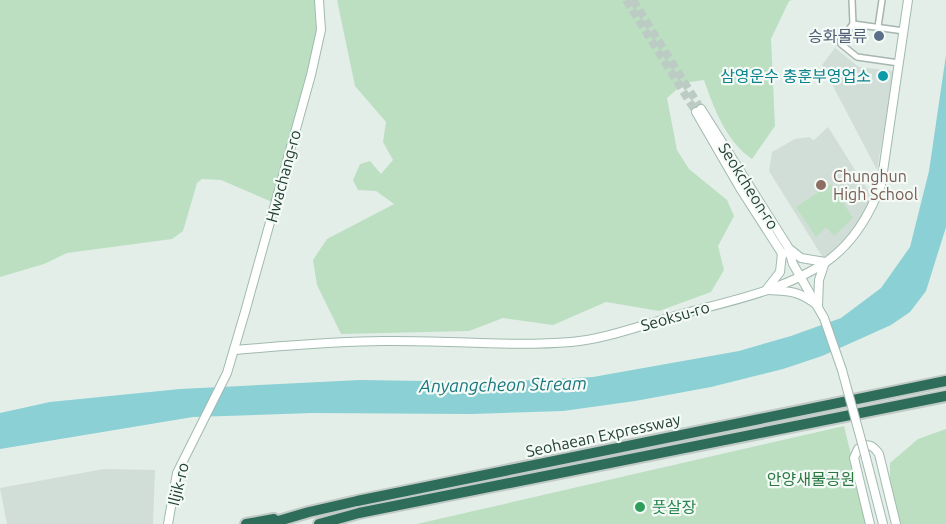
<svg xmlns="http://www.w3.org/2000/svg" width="946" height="524" font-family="Ubuntu,'Noto Sans KR',sans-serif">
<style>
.built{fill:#d1ddd7}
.green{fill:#bcdfc2}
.water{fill:#8ad0d4}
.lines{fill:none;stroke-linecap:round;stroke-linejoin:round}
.secondary-tunnel{stroke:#bccbc4;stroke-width:8;stroke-dasharray:8 4;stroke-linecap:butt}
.street-casing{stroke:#a5b6af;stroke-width:8}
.secondary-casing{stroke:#a1baaf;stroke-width:10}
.highway-casing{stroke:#c1cac6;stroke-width:14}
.street{stroke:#fff;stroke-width:5}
.secondary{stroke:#fff;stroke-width:8}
.highway{stroke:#2d6d59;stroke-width:10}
.secondary-bridge-casing{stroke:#a1baaf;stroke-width:10;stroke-linecap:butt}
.secondary-bridge{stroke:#fff;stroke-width:8}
.service-dot{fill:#5c6f8a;stroke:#f4faf6;stroke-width:2}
.culture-dot{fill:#0f9aa8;stroke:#f4faf6;stroke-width:2}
.education-dot{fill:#8d6e63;stroke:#f4faf6;stroke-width:2}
.leisure-dot{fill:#2e9e5b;stroke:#f4faf6;stroke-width:2}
.labels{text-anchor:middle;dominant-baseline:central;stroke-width:4.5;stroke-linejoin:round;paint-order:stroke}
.service-label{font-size:16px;fill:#4e5e75;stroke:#f4faf6;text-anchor:end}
.culture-label{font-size:16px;fill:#0d838f;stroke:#f4faf6;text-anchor:end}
.street-label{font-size:16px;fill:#224035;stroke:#f4faf6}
.education-label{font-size:16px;fill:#785e54;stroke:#f4faf6;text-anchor:start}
.park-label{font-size:16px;fill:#2b7841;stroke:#f4faf6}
.leisure-label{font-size:16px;fill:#27864d;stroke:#f4faf6;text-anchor:start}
.water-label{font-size:18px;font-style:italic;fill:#1a777e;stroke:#f4faf6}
</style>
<rect width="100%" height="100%" fill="#e3eee8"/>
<!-- built -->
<g class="built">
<path d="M835 48 859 67 894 71 877 170 822 65Z"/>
<path d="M828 127 874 200 860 224 825 261 769 171 772 152 795 139 809 137 814 140Z"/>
<path d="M104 469 155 470 153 524H7L0 488Z"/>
</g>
<!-- green -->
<g class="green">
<path d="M0 0H316L318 31 312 67 272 202 221 180 202 179 197 183 183 231 172 239 67 253 44 264 0 277Z"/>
<path d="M337 0H792L789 1 771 39 775 126 752 159C726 141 714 109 704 80L684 83 667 98 677 150 689 169 727 200 734 216 718 246 724 270 711 292 659 311 606 302 553 325 503 318 469 331 341 334 317 285 313 260 327 239 394 204 376 191 358 190 353 180 360 164 370 161 381 174 393 160 383 142 386 122 355 86Z"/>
<path d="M831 184 853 218 834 236 826 227 816 237 796 207Z"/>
<path d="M844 426 868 524H417Z"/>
<path d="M946 429V524H900L890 489V463L918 439Z"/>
</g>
<!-- water -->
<path class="water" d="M946 55V227L926 291 910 312 891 325 822 356 783 369 711 387 635 401 563 411 471 414 312 413 193 417 0 449V413L50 402 180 389 360 380 490 382 593 377 739 351 791 336 841 318 881 288 910 247 929 171Z"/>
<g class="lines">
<!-- secondary-tunnel -->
<g class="secondary-tunnel">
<path d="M626 0 696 112"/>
<path d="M633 0 701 109"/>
</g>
<!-- street casing -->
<g class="street-casing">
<g id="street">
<path d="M852 0 853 24 904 31"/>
<path d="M853 24 841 40V44L857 57 899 63"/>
<path d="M878 27 882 0"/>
</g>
</g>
<!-- secondary casing -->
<g class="secondary-casing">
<g id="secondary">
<path d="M701 109 788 247 793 264 824 318"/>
<path d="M696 112 740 188 783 255"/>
<path d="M782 253 780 272 766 290C790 291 800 291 818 306L819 280 825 262 801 258 791 250"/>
<path d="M234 350C284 346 334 341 384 341 446 340 509 347 571 342 605 339 639 326 672 317 723 302 782 292 826 262 852 244 870 214 881 185L908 0"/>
<path d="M866 458 883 524"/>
<path d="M168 524 177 473 227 373 245 312 311 75 321 30 319 0"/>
<path d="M870 524 854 458 858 449C867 442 873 445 879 454L896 524"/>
</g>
</g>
<!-- highway casing -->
<g class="highway-casing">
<g id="highway">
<path d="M246 524 274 519"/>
<path d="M268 524 309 512 357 501 946 381"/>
<path d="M319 524 359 513 946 396"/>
</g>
</g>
<!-- street -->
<use href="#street" class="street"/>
<!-- secondary -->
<use href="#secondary" class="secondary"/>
<!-- highway -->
<use href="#highway" class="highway"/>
<!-- secondary-bridge casing -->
<g class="secondary-bridge-casing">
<path id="secondary-bridge" d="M824 318 842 370 866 458"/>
</g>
<!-- secondary-bridge -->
<use href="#secondary-bridge" class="secondary-bridge"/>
</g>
<!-- markers -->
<circle class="service-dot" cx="879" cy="36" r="6"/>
<circle class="culture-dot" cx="883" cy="76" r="6"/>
<circle class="education-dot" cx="821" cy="185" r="6"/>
<circle class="leisure-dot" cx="640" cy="507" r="6"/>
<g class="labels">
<!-- service labels -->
<g class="service-label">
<text x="867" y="36">승화물류</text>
</g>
<!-- culture labels -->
<g class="culture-label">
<text x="871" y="76">삼영운수 충훈부영업소</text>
</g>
<!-- street labels -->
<g class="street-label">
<text transform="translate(283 176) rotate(-75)">Hwachang-ro</text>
<text transform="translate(749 186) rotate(58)">Seokcheon-ro</text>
<text transform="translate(675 316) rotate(-16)">Seoksu-ro</text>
<text transform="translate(603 435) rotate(-12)">Seohaean Expressway</text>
<text transform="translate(178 484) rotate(-76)">Iljik-ro</text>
</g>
<!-- education labels -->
<g class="education-label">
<text x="833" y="176">Chunghun<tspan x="833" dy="18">High School</tspan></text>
</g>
<!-- park labels -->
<g class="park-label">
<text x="811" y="479">안양새물공원</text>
</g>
<!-- leisure labels -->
<g class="leisure-label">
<text x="652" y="507">풋살장</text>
</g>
<!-- water labels -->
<g class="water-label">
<text transform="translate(503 384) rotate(-1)">Anyangcheon Stream</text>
</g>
</g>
</svg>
